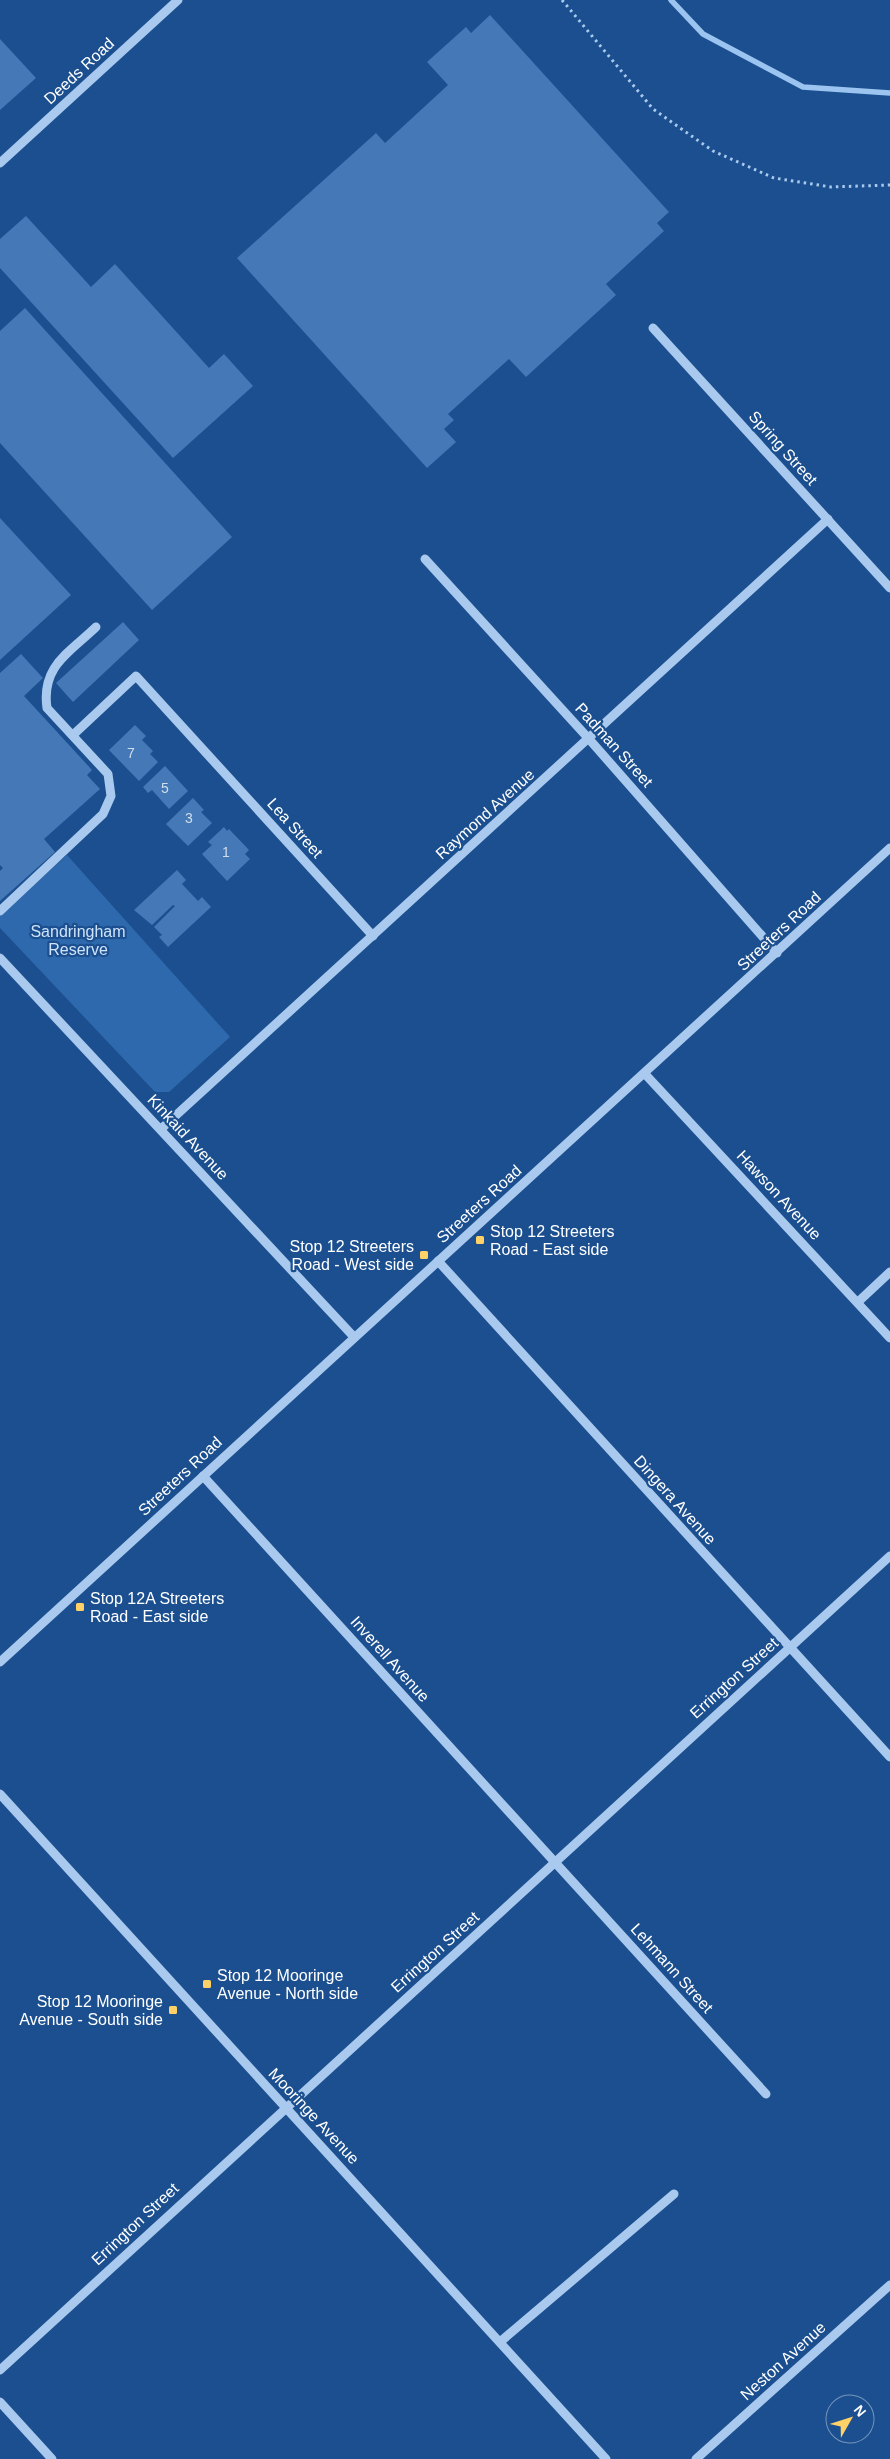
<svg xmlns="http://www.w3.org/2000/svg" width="890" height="2459" font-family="Arial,sans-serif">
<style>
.green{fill:#2e69ad}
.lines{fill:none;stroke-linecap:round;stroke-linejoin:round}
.stream{stroke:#9cc4f0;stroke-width:5.5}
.building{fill:#4478b7}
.path{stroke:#a9c9ee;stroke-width:3;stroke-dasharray:2.5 4;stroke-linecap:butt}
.minor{stroke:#a9c9ee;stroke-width:9}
.poi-dot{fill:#ffd166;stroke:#1b4f8f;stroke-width:2}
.labels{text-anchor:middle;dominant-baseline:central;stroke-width:4.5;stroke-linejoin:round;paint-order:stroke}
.number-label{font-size:14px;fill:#d0dded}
.street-label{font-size:16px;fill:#fff;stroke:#1b4f8f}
.park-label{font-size:16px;fill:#cfe3fa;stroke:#1b4f8f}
.poi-label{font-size:16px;fill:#fff;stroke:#1b4f8f;text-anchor:start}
</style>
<rect width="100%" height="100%" fill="#1b4f8f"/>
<!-- green -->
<path class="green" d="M67 855 230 1037 169 1092H155L0 928V915Z"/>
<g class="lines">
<!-- stream -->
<path class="stream" d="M671 0 703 34 803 87 890 93"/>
</g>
<!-- building -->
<g class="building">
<path d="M490 15 669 212 657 223 664 231 606 284 616 295 526 377 509 359 448 414 454 420 444 429 456 442 427 468 237 258 376 133 385 143 448 85 427 62 466 27 471 33Z"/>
<path d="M0 39 36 78 0 110Z"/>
<path d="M26 216 91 287 115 264 209 368 224 354 253 386 173 458 0 268V239Z"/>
<path d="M25 308 232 537 152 610 0 443V331Z"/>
<path d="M0 518 71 595 0 660Z"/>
<path d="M123 622 139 640 73 702 56 683Z"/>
<path d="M21 654 43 678 24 696 92 770 87 775 100 789 44 839 55 852 0 901V871L3 868 0 865V673Z"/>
<path d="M135 725 146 736 142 740 153 751 150 754 158 762 139 781 109 750Z"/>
<path d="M165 766 188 791 169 809 152 790 148 793 143 787Z"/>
<path d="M193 798 204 810 201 812 212 823 188 846 166 824Z"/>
<path d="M224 827 227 831 229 829 249 850 245 854 250 859 227 881 202 854 212 845 208 842Z"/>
<path d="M177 870 186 880 182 884 198 901 202 897 211 907 168 947 159 937 162 935 154 927 175 906 173 905 152 925 134 910Z"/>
</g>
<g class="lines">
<!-- path -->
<path class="path" d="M562 0 653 109 713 151 774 178 831 187 890 185"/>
<!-- minor -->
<g class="minor">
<path d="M0 163 178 0"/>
<path d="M653 328 890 588"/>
<path d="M425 559 589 739 777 953"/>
<path d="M73 735 136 676 373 936"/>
<path d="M0 911 103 814 111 796 108 774 47 708C41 666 69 653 96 627"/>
<path d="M0 958 354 1337"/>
<path d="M645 1074 890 1338"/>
<path d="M161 1129 828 519"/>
<path d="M438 1261 890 1757"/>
<path d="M858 1302 890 1272"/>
<path d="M203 1476 766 2094"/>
<path d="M0 1662 890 848"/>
<path d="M0 1794 606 2459"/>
<path d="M500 2342 674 2194"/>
<path d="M0 2370 890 1556"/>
<path d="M0 2402 52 2459"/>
<path d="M696 2459 890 2285"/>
</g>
</g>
<!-- markers -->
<g class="poi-dot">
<rect x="475" y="1235" width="10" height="10" rx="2.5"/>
<rect x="419" y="1250" width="10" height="10" rx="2.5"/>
<rect x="75" y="1602" width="10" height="10" rx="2.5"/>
<rect x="202" y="1979" width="10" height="10" rx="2.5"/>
<rect x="168" y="2005" width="10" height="10" rx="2.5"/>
</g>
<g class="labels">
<!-- number labels -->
<g class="number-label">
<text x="131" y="753">7</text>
<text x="165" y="788">5</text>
<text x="189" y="818">3</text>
<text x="226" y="852">1</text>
</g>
<!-- street labels -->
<g class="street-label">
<text transform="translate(79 71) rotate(-43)">Deeds Road</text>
<text transform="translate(783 448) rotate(48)">Spring Street</text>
<text transform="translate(614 745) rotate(48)">Padman Street</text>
<text transform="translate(485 814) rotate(-42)">Raymond Avenue</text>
<text transform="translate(295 828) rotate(48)">Lea Street</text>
<text transform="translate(779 931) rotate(-43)">Streeters Road</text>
<text transform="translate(188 1137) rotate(47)">Kinkaid Avenue</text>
<text transform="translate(779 1195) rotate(47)">Hawson Avenue</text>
<text transform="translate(479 1204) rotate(-42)">Streeters Road</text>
<text transform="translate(180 1476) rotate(-43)">Streeters Road</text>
<text transform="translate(675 1500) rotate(48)">Dingera Avenue</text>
<text transform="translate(390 1659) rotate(48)">Inverell Avenue</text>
<text transform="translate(734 1678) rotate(-42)">Errington Street</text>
<text transform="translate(435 1952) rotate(-42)">Errington Street</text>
<text transform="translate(672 1968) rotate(48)">Lehmann Street</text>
<text transform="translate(314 2116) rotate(47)">Mooringe Avenue</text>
<text transform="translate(135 2224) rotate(-43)">Errington Street</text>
<text transform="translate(783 2361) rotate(-42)">Neston Avenue</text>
</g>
<!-- park labels -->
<g class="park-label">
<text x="78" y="931">Sandringham<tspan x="78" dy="18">Reserve</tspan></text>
</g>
<!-- poi labels -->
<g class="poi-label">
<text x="490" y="1231">Stop 12 Streeters<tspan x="490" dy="18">Road - East side</tspan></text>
<text x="414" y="1246" text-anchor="end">Stop 12 Streeters<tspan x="414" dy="18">Road - West side</tspan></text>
<text x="90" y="1598">Stop 12A Streeters<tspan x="90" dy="18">Road - East side</tspan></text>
<text x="217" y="1975">Stop 12 Mooringe<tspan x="217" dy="18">Avenue - North side</tspan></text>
<text x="163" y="2001" text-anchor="end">Stop 12 Mooringe<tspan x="163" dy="18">Avenue - South side</tspan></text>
</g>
</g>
<!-- north arrow -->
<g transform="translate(850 2419) rotate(51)"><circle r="24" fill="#1b4f8f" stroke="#7695bc"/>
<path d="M0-4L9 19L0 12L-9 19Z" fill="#ffd166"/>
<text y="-8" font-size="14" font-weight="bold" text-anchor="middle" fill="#ffffff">N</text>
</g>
</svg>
